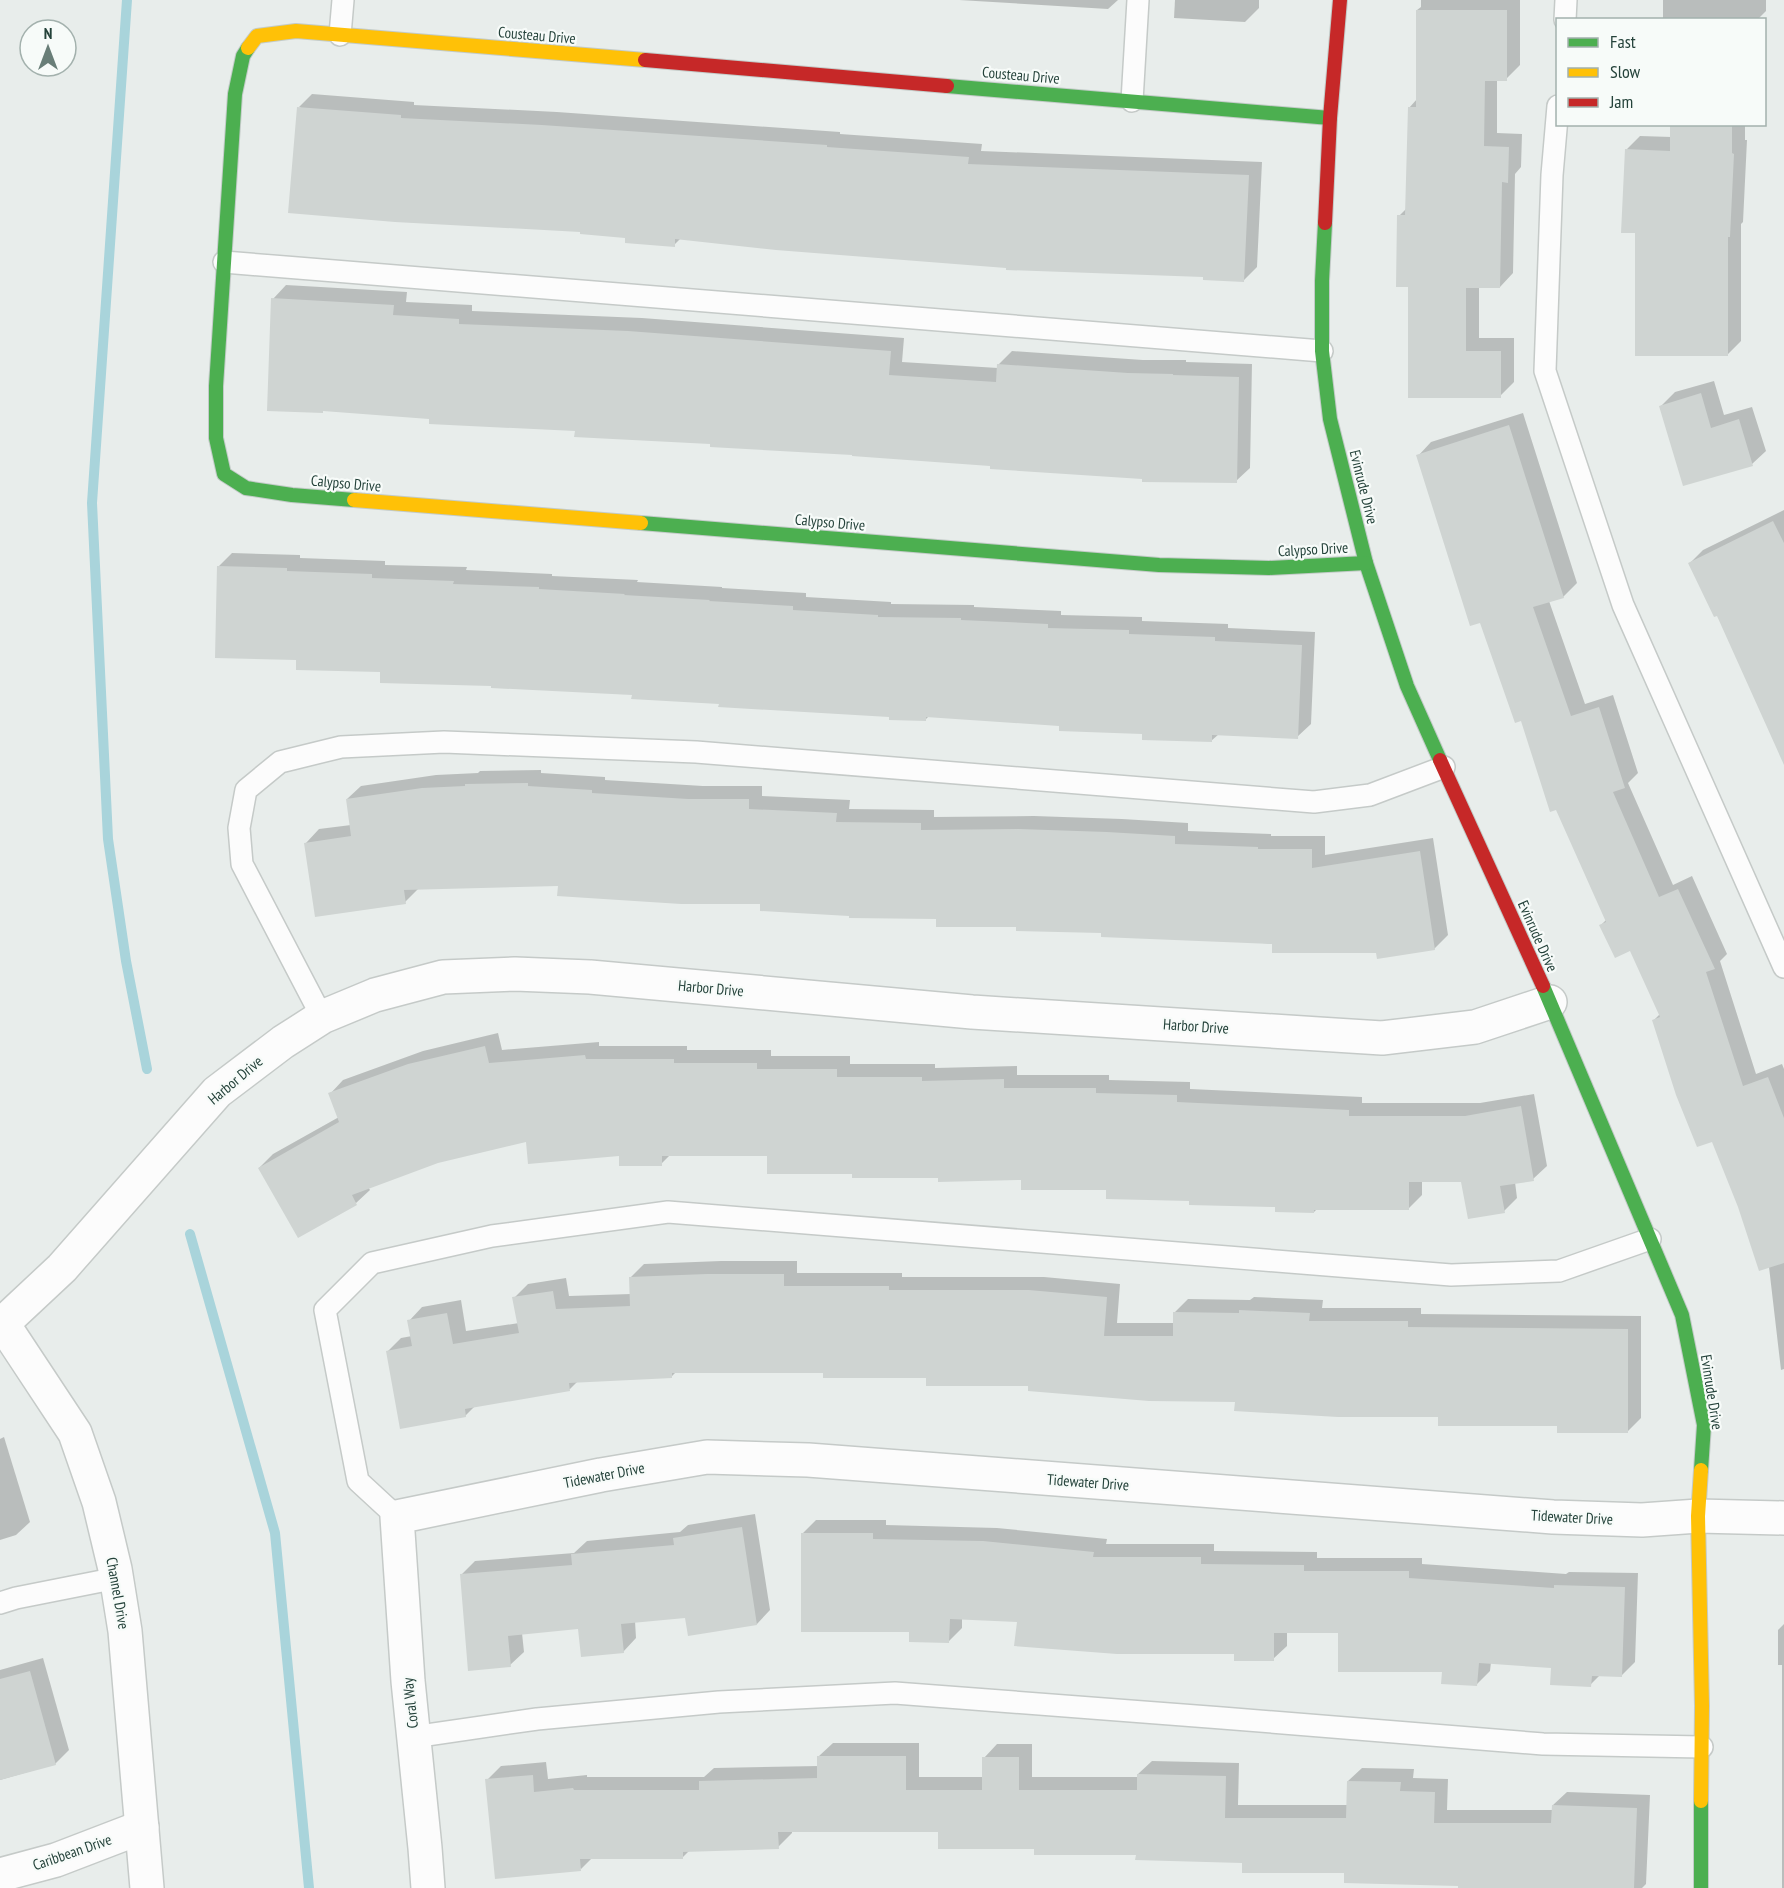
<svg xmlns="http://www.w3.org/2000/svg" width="1784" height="1888" font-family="'PT Sans Narrow',sans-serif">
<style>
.shadow{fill:#0003}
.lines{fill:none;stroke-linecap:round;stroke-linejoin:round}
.stream{stroke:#a9d4db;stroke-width:10}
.building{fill:#cfd4d2}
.lane-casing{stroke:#c5cac8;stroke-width:24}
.street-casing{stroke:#c5cac8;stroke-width:36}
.fast-casing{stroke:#c3cbc8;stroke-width:16}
.slow-casing{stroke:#c3cbc8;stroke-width:16}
.jam-casing{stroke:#c3cbc8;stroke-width:16}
.lane{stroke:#fcfcfc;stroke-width:21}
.street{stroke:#fcfcfc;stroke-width:33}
.fast{stroke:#4caf50;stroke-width:14}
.slow{stroke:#ffc107;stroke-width:14}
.jam{stroke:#c62828;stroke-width:14}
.labels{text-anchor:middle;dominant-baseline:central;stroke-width:4.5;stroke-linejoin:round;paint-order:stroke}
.street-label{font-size:15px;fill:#24423a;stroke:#f7fbf9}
</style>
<rect width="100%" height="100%" fill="#e8edeb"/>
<!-- shadow -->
<g class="shadow">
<path d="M959 0H1118L1108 9Z"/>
<path d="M1175 0H1259V8L1245 22 1174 18Z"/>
<path d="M1421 0H1520V65L1506 79H1497V133L1522 134 1521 167 1515 174 1513 273 1500 287 1479 286V338H1514V382L1500 396 1409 286 1399 216 1407 208 1409 108 1417 99V10L1421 7Z"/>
<path d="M1663 0H1766V11L1757 20H1663Z"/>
<path d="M312 94 414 102V105L557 112 840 132V134L982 144 981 151 1262 162 1257 267 1243 281 1205 275 1008 266 681 238 674 245 626 236 582 231 299 107Z"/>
<path d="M1672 124H1745V140H1747L1743 222 1741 224V341L1727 355 1637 232 1626 150 1640 136 1672 137Z"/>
<path d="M286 285 407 292 406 302 472 305V311L642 318 904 338 902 362 998 368V365L1012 351 1143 360H1186V362L1252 364 1250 468 1236 481 1143 477 430 418 273 299Z"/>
<path d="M1714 381 1724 415 1752 407 1766 451 1752 464 1661 406 1675 392Z"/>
<path d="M1523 413 1577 583 1563 597 1549 601 1585 704 1613 695 1638 773 1628 783 1673 885 1692 876 1727 954 1720 961 1756 1074 1782 1064 1784 1069V1369L1781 1370 1769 1267 1739 1206 1713 1140 1654 1020 1660 1014 1631 949 1601 925 1607 919 1481 621 1418 456 1431 442Z"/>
<path d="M1784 510V763L1717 614 1689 564 1703 550Z"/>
<path d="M232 553 300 555V558L385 561V565L467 567 466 570 552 574V576L638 580 637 582 722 587V588L806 593V597L891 602V604L974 605V607L1061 611V615L1142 617V621L1228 624V628L1315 632 1311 724 1297 737 1219 734 1211 741 1061 724 929 716 926 719 633 693 493 685 298 659 218 567Z"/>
<path d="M541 770V773L605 777V780L703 786H762V796L850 800 849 809 934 810V817L1034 816 1122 819 1188 823V831L1271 834V836H1325V855L1433 838 1448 935 1434 949 1377 952 938 918 850 914 762 903 560 885 419 888 405 902 306 843 319 829 351 825 347 799 361 786 436 775 478 773 480 771Z"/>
<path d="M498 1033 502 1050 599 1042V1046H687V1050H771V1056H850V1064H935V1068L1017 1066V1075H1109V1080L1190 1082V1089L1362 1097V1103H1480L1534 1094 1547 1166 1533 1179 1515 1182 1517 1198 1504 1211 1463 1181H1422V1195L1408 1209H1317L1314 1212 1276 1206 1191 1200 1023 1179 854 1173 768 1154H671L661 1164 620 1155 527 1140 437 1162 368 1187 370 1190 356 1203 259 1168 273 1154 339 1117 330 1094 343 1080 423 1051Z"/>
<path d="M721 1261H797V1273H902V1277H1044L1120 1284 1117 1323H1174V1313L1188 1299 1250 1300 1254 1297 1323 1300 1322 1308H1421V1314L1641 1316V1418L1627 1432 1558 1424 928 1376 825 1372H676L671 1377 578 1381 570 1389 475 1406 465 1416 387 1352 401 1338 412 1336 409 1321 422 1307 461 1300 466 1331 519 1323 514 1298 528 1284 566 1278 569 1296 631 1294 630 1278 644 1264Z"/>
<path d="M4 1437 30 1522 16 1535 0 1540V1439Z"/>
<path d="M755 1514 770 1610 757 1624 686 1617 635 1621 636 1638 623 1652 580 1628 522 1633 524 1652 510 1665 461 1575 475 1561 574 1553 587 1541 680 1532 688 1525Z"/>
<path d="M816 1520H886V1525L997 1528 1107 1539 1106 1544H1214V1551L1317 1552V1558H1422V1564L1566 1574 1569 1572 1638 1573 1635 1662 1622 1675 1601 1674 1590 1685 1553 1666 1491 1662 1490 1671 1477 1684 1339 1631H1287V1646L1273 1659 1018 1621 962 1618V1628L948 1642 911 1631 802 1534Z"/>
<path d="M1784 1624V1888H1782V1665H1778V1630Z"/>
<path d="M43 1658 69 1750 55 1764 0 1780V1670Z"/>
<path d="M833 1743H919V1777H984V1758L997 1744H1032V1777H1138V1774L1152 1761 1239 1763 1238 1805H1347L1348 1781 1362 1768 1414 1769 1413 1778 1448 1779 1447 1810H1553V1805L1567 1792 1650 1795 1646 1884 1642 1888H1459V1884L1244 1861 1036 1848 939 1831H792V1833L778 1847 690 1850 682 1858H592L581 1869 487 1780 501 1766 546 1762 548 1779 587 1775V1777H704L714 1768 819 1766V1756Z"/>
</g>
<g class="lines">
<!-- stream -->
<g class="stream">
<path d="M127 0 92 503 108 839 126 961 147 1069"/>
<path d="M190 1234 275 1533 309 1888"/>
</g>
</g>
<!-- building -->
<g class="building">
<path d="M1416 10H1507V81H1485L1484 146 1509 147 1508 183 1502 182 1500 288H1466V351H1501V398H1408V287H1396L1397 215H1405L1408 107H1416Z"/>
<path d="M297 107 401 115V118L542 125 827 145V147L969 157 968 164 1249 175 1244 282 1203 280V277L1006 270V268L776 250 675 239V247L625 243V238L580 234V232L395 222 288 213Z"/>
<path d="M1670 124H1732V153L1734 154 1730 237H1728V356H1635V233H1621L1625 149 1670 151Z"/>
<path d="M271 298 394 305 393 315 459 319V324L628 331 891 351 889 375 996 382 997 364 1128 373 1173 374V375L1239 377 1237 483 1142 482V479L990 469V466L852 456V455L710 447V444L574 437 575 431 429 424V419L323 411V413L267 411Z"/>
<path d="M1701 393 1711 428 1739 419 1753 466 1683 486 1659 406Z"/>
<path d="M1509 425 1564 598 1533 607 1571 716 1599 707 1625 788 1613 792 1659 897 1678 889 1715 969 1706 972 1743 1086 1768 1077 1784 1118V1263L1759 1271 1738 1207 1712 1142 1697 1147 1676 1095 1652 1020 1660 1017 1630 951 1615 958 1599 925 1606 922 1556 810 1550 812 1521 721 1515 723 1480 623 1470 626 1416 455Z"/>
<path d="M1773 521 1784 543V765L1717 616 1714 617 1688 563Z"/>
<path d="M217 566 287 568V571L372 574V578L454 581 453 584 539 587V589L625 594 624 595 710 600 709 601 793 606V610L878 615V617L961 618V620L1048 624V628L1129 630V634L1215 637V641L1302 645 1298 739 1212 735V742L1142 740V734L1059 731V726L926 717V721L889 720V717L718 707 719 704 631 699 632 695 491 688V686L380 683V672L296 670V660L215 658Z"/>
<path d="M528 783V786L592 790V793L688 799H749V809L837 813 836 822 921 823V830L1019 829 1107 832 1175 836V844L1258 847V849H1312V868L1420 851 1435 950 1377 959 1376 953H1272V944L1101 937V933L1016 931V927H936V919L849 918V916L760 911V904H681L557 896 558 886 404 890 406 904 315 917 304 843 351 836 346 799 422 788 465 786V784Z"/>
<path d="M485 1046 489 1063 585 1055 586 1059H674V1063H757V1069H837V1077H922V1081L1004 1079V1088H1096V1093L1177 1095V1102L1349 1110V1116H1465L1521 1106 1534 1181 1500 1186 1505 1213 1468 1219 1461 1182H1409V1210H1314V1213L1275 1212V1207L1189 1205V1201L1106 1199V1190H1021V1180L938 1182V1178H852V1174H767V1156H662V1166H619V1156L528 1164 526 1142 438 1163 352 1195 357 1205 298 1238 258 1168 339 1122 328 1093 408 1064Z"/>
<path d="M707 1274H784V1286H889V1290H1029L1107 1297 1104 1336H1173V1312L1239 1313V1310L1310 1313 1309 1321H1408V1327L1628 1329V1433H1557V1426H1438V1417H1338L1234 1411 1235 1402 1149 1401 1028 1391V1386H926V1378H823V1373H672V1378L569 1383 570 1391 465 1409 466 1417 400 1429 386 1351 412 1346 407 1320 447 1313 453 1344 519 1333 512 1297 553 1291 556 1309 630 1306 629 1277Z"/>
<path d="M742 1527 757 1625 688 1636 685 1618 621 1624 624 1653 581 1657 578 1629 508 1636 511 1667 468 1671 460 1574 572 1565 571 1554 674 1545 673 1538Z"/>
<path d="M801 1533H873V1539L983 1541 1094 1552 1093 1557H1201V1564L1304 1565V1571H1409V1578L1554 1588V1585L1625 1587 1622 1677 1592 1676 1591 1687 1550 1685 1551 1668 1479 1663 1477 1686 1441 1684 1442 1672H1338V1633H1274V1661H1234V1654H1117L1014 1646 1017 1622 950 1619 949 1643 909 1642V1632H801Z"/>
<path d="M30 1671 56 1765 0 1780V1679Z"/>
<path d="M817 1756H906V1790H982V1757H1019V1790H1137V1774L1226 1776 1225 1818H1346L1347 1781 1401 1782 1400 1791 1435 1792 1434 1823H1551L1552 1805 1637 1808 1634 1888H1458V1886L1344 1883V1873H1242V1863L1135 1860 1136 1855H1034V1849H938V1832H778L779 1849 683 1852V1859H580L581 1871 495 1879 485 1779 533 1775 534 1792 573 1788 574 1790H699V1781L817 1778Z"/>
</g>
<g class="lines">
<!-- lane casing -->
<g class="lane-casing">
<g id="lane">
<path d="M1565 20 1566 0"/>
<path d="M340 35 343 0"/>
<path d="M1132 101 1138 0"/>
<path d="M1558 106 1552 175 1545 371 1623 605 1784 967"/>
<path d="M224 262 1322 351"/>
<path d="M322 1017 242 864 239 828 246 790 280 762 341 747 444 742 696 752 1314 802 1370 795 1444 767"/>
<path d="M397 1517 358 1481 325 1310 372 1263 492 1236 668 1212 1451 1275 1559 1271 1650 1239"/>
<path d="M0 1603 16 1598 117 1578"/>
<path d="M413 1737 537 1719 719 1702 895 1693 1222 1718 1543 1744 1702 1747"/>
</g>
</g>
<!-- street casing -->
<g class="street-casing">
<g id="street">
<path d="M3 1324 75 1433 99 1502 115 1569 125 1631 147 1888"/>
<path d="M0 1326 62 1268 217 1092 283 1042 322 1017 375 995 443 977 515 974 590 977 972 1012 1382 1038 1475 1027 1550 1002"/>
<path d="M0 1875 56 1860 142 1827"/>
<path d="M428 1888 425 1848 408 1681 397 1517 601 1475 707 1457 808 1460 1553 1517 1642 1520 1698 1516 1784 1518"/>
</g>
</g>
<!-- fast casing -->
<g class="fast-casing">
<g id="fast">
<path d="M248 48 243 56 235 94 216 386V438L224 474 246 488 292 495 354 500"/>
<path d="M947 86 1330 118"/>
<path d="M1325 223 1322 281V351L1330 419 1366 563 1407 686 1440 760"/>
<path d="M641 523 1159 565 1269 568 1366 563"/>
<path d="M1543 986 1682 1315 1704 1425 1701 1470"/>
<path d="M1701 1888V1801"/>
</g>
</g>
<!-- slow casing -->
<g class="slow-casing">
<g id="slow">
<path d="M248 48 257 36 296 31 645 60"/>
<path d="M354 500 641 523"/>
<path d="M1701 1470 1698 1516 1702 1706 1701 1801"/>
</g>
</g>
<!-- jam casing -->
<g class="jam-casing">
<g id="jam">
<path d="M645 60 947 86"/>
<path d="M1325 223 1330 118 1340 0"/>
<path d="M1440 760 1543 986"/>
</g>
</g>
<!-- lane -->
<use href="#lane" class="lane"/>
<!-- street -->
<use href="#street" class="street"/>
<!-- fast -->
<use href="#fast" class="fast"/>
<!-- slow -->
<use href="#slow" class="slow"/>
<!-- jam -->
<use href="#jam" class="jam"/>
</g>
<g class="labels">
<!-- street labels -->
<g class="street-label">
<text transform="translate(537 35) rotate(5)">Cousteau Drive</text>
<text transform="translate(1021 75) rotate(5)">Cousteau Drive</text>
<text transform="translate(346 483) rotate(5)">Calypso Drive</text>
<text transform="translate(1364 487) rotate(76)">Evinrude Drive</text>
<text transform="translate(830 522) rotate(5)">Calypso Drive</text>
<text transform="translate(1313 549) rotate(-3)">Calypso Drive</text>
<text transform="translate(1538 936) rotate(66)">Evinrude Drive</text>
<text transform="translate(711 988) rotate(5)">Harbor Drive</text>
<text transform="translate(1196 1026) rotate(4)">Harbor Drive</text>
<text transform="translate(235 1080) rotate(-40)">Harbor Drive</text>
<text transform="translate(1712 1392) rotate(81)">Evinrude Drive</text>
<text transform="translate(604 1475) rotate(-11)">Tidewater Drive</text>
<text transform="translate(1088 1482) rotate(4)">Tidewater Drive</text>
<text transform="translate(1572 1517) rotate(3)">Tidewater Drive</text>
<text transform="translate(118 1593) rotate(80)">Channel Drive</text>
<text transform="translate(410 1703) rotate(-96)">Coral Way</text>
<text transform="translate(72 1852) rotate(-19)">Caribbean Drive</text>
</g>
</g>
<!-- legend -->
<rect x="1556" y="18" width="210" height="108" fill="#f7fbf9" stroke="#a3b1ad" stroke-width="1.5"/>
<rect x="1568" y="38" width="30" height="9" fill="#4caf50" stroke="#a3b1ad" stroke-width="1.5"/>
<text x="1610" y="48" font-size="18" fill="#24423a">Fast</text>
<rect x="1568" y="68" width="30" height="9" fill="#ffc107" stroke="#a3b1ad" stroke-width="1.5"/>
<text x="1610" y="78" font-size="18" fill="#24423a">Slow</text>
<rect x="1568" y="98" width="30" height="9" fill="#c62828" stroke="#a3b1ad" stroke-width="1.5"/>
<text x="1610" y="108" font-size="18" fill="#24423a">Jam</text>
<!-- north arrow -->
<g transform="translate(48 48)"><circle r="28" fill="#f7fbf9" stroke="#a3b1ad" stroke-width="1.5"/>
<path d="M0-4.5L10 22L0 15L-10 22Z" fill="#697e78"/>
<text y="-9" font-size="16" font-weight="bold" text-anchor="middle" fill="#24423a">N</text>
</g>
</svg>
